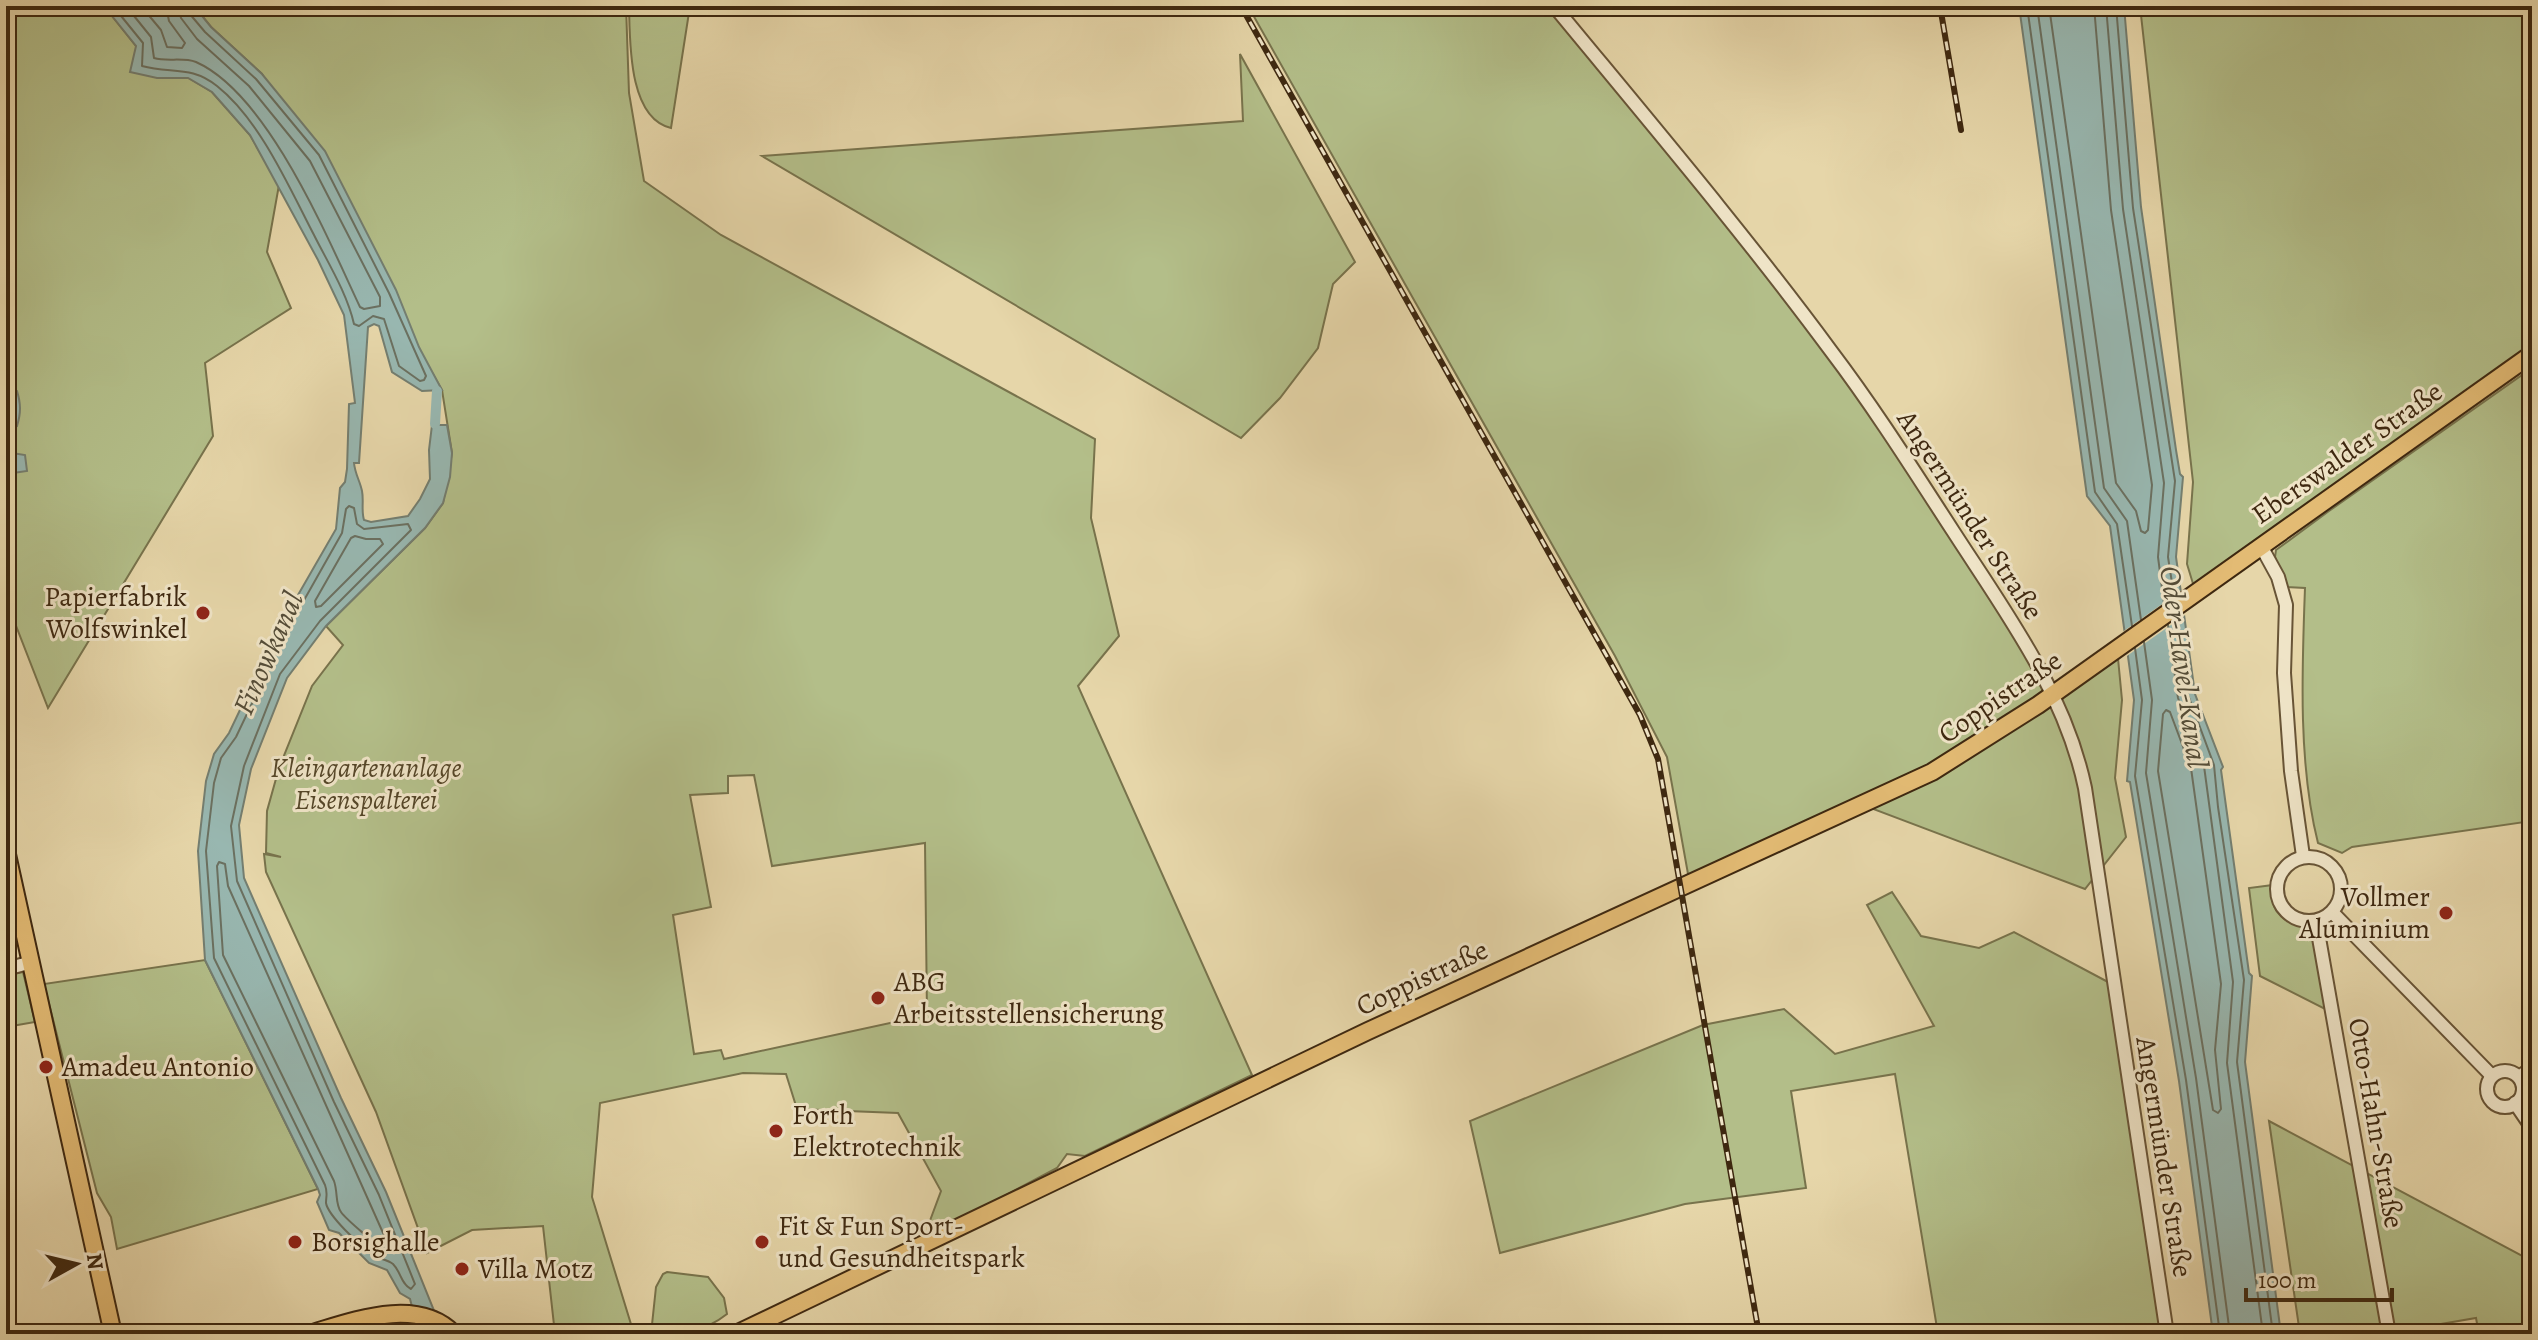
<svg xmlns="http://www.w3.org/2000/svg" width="2538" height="1340" font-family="Alegreya,serif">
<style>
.green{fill:#b3be89;stroke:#78734c;stroke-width:2;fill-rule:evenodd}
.water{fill:#98b7b0;stroke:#747e70;stroke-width:2}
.pier{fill:#e6d6a9}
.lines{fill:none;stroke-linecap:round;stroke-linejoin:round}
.shore{stroke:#6b7060;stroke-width:2}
.canal{stroke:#98b7b0;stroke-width:10}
.minor-casing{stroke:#685436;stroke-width:16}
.major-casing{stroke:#3e2810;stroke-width:20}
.minor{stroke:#efe4c7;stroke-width:12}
.major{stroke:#e3bb74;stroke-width:16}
.rail-casing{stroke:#3e2810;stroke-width:6}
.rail{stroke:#efe4c7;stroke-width:3;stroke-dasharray:9;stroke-linecap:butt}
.poi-dot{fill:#8f2418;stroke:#efe4c7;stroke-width:3}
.labels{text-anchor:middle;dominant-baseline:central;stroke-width:6;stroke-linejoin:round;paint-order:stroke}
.street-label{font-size:28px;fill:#3e2810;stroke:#efe4c7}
.poi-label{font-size:28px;fill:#3e2810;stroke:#efe4c7;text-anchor:start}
.park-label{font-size:28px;font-style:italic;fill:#554628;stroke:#efe4c7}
.water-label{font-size:30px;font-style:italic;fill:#544c38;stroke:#efe4c7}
</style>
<rect width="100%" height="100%" fill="#e6d6a9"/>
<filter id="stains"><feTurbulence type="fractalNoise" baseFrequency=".0025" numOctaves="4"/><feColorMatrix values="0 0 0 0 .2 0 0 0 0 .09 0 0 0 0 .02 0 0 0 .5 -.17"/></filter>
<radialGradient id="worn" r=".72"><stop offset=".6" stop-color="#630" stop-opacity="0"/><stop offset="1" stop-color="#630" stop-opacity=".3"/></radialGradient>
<!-- green -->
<g class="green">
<path d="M6 6H104L136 46 212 92 250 135 279 185 267 252 291 308 205 363 213 436 48 708 6 600Z"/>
<path d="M194 6H626L629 93 644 181 721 235 1095 439 1091 518 1119 636 1078 686 1252 1075 1085 1156 1067 1154 1057 1168 934 1233 928 1226 941 1191 898 1113 797 1109 786 1074 743 1073 600 1103 592 1197 634 1334H555L543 1226 472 1230 427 1253 376 1112 266 872 264 854 281 857 266 853 267 811 279 768 312 686 343 645 326 626 425 528 443 503 452 453 442 390 262 74 211 27ZM754 775 772 866 925 843 927 1015 724 1059 721 1050 694 1054 673 915 711 907 690 795 728 793V776Z"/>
<path d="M629 6H690L671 128C628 118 630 41 629 6Z"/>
<path d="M1248 6H1554L1782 285 1989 587 2053 693 2117 648 2122 700 2115 778 2126 837 2085 889 1863 805 1690 885 1667 757 1615 656Z"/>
<path d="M2140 6H2532V349L2194 587 2187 564 2193 482Z"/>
<path d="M1240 54 1355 262 1333 284 1318 348 1280 398 1241 438 762 156 1243 121Z"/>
<path d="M2532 368V821L2352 847 2342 853 2318 843C2298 764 2302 669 2305 588L2286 587 2275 557 2276 550 2329 511Z"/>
<path d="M2273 885C2267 913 2287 926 2312 927L2327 1010 2260 976 2249 888Z"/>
<path d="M1892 892 1921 936 1979 948 2014 932 2108 982 2167 1334H1938L1895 1074 1791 1091 1806 1188 1685 1204 1500 1253 1470 1121 1703 1025 1784 1009 1835 1054 1934 1026 1867 905Z"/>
<path d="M205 960 318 1189 117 1249 111 1217 97 1193 44 984Z"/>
<path d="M23 972 35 1022 6 1027V974Z"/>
<path d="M2269 1121 2532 1261V1334H2479L2476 1318 2383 1334H2300Z"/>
<path d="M667 1272 708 1277 724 1298 727 1314C703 1333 681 1334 651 1334L656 1287 663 1274Z"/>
<path d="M410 1321 415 1323 419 1334H343Z"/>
</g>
<!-- water -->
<g class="water">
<path d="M104 6H194L211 27 262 74 325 151 396 290 419 347 442 390 422 391 392 372 379 326 374 324 368 327 359 463H354C355 474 360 481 362 491 364 501 361 510 364 520L371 522 408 516 420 499 430 479 429 450 432 425H447L452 453 450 477 443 503 425 528 326 626 287 678 251 769 239 825 244 878 341 1098 386 1192 435 1313 440 1334H419L410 1299 400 1293 387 1270 369 1263 339 1233 329 1230 317 1202 320 1195 318 1189 205 960 198 851 206 781 214 754 229 733 279 628 336 529 340 488 345 482 347 469 349 404 355 403 344 315 318 260 250 135 212 92 188 78H157L130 72 136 46Z"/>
<path d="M2019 6H2124L2141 207 2176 450 2180 474 2183 477 2176 557 2195 694 2223 767 2221 770 2249 973 2252 976 2245 1062 2281 1334H2213L2179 1081 2130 782 2127 781 2134 700 2110 526 2087 496Z"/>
<path d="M13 390 17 391C21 404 21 413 17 426L6 428V393Z"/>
<path d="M12 453 25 455 27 471 6 474V454Z"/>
</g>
<!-- pier -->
<path class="pier" d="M2185 588 2188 613 2124 658 2121 633Z"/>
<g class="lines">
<!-- shore -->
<g class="shore">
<path d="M113 6 143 43 142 66C171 74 191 65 217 86 260 120 289 187 314 235 328 263 347 293 354 324L359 326 373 316 384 319 399 366 420 381 424 380 426 376 389 293 319 155 256 79 205 32 189 13 188 6"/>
<path d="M126 6 151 37 154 58C167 62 183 57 196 62 268 94 327 237 360 307L364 309 380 306V297L310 161 249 86 197 39 181 18 178 6"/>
<path d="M141 6 161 30 167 47 182 48 185 43 169 21 166 6"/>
<path d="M2027 6 2095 492 2117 524 2132 626"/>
<path d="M2037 6 2104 488 2127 521 2141 620"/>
<path d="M2049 6 2116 483 2136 511 2141 531 2145 533 2148 530 2152 485 2111 210 2094 6"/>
<path d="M2106 6 2123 209 2164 483 2158 557 2164 603"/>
<path d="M2116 6 2133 208 2175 481 2168 557 2174 596"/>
<path d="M349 506 354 508 357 524 364 529 408 524 411 530 320 621 280 674 244 766 231 826 237 881 334 1102 379 1195 415 1284 411 1289C401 1284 401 1272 393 1264 387 1259 377 1259 371 1254 360 1245 328 1216 326 1203 326 1196 328 1193 325 1185L214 958 206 851 214 783 221 758 236 737 286 632 342 533 346 509Z"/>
<path d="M355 536 366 539H380L383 544 321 606 316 607 315 601 351 538Z"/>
<path d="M2177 619 2188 695 2214 765 2218 807 2244 980 2237 1062 2273 1334"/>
<path d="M2168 625 2178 698 2204 766 2233 982 2227 1063 2263 1334"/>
<path d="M2144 642 2152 700 2146 773 2196 1078 2230 1334"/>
<path d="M2135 648 2142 700 2135 776 2186 1080 2220 1334"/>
<path d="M2166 710 2170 712 2191 768 2221 984 2215 1050 2221 1109 2218 1113 2213 1110 2158 771 2163 714Z"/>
<path d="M219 862 225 864 228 886 388 1244 385 1249C379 1248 345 1218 341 1212 335 1204 338 1192 334 1181L223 955 217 866Z"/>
</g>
<!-- canal -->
<path class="canal" d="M435 424 437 391"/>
<!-- minor casing -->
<g class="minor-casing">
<g id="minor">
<path d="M1554 6C1648 120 1743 232 1831 351 1875 409 1914 471 1953 531 2006 613 2065 692 2085 788L2167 1334"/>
<path d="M2261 546 2278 577 2286 605 2284 673 2291 771 2303 856"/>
<circle cx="2309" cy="889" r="32"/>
<path d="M2332 912 2492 1076"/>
<path d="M2316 921 2389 1334"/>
<path d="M6 969 32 962"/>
<circle cx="2505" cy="1089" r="18"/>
<path d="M2519 1077 2532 1068"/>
<path d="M2515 1103 2532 1128"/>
</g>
</g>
<!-- major casing -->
<g class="major-casing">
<g id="major">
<path d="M6 850 113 1334"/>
<path d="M309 1334C353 1321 417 1296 454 1334"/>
<path d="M736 1334 1368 1031 1932 772 2038 705 2532 354"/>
</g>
</g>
<!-- minor -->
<use href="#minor" class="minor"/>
<!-- major -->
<use href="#major" class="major"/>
<!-- rail casing -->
<g class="rail-casing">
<g id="rail">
<path d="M1241 6 1640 715 1658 759 1759 1334"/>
<path d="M1940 6 1961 130"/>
</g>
</g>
<!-- rail -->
<use href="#rail" class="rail"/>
</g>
<!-- markers -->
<g class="poi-dot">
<circle cx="203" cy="613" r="8"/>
<circle cx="2446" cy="913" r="8"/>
<circle cx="878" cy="998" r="8"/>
<circle cx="46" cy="1067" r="8"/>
<circle cx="776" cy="1131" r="8"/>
<circle cx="295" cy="1242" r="8"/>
<circle cx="762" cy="1242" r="8"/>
<circle cx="462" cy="1269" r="8"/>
</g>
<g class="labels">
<!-- street labels -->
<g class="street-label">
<text transform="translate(2347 453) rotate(-35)">Eberswalder Straße</text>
<text transform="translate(1970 515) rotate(57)">Angermünder Straße</text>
<text transform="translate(2000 697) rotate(-34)">Coppistraße</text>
<text transform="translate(1422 978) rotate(-25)">Coppistraße</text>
<text transform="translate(2376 1123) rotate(80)">Otto-Hahn-Straße</text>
<text transform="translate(2164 1157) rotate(81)">Angermünder Straße</text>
</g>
<!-- poi labels -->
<g class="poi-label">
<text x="187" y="597" text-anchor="end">Papierfabrik<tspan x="187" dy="32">Wolfswinkel</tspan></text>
<text x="2430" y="897" text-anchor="end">Vollmer<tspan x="2430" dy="32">Aluminium</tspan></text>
<text x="894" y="982">ABG<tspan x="894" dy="32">Arbeitsstellensicherung</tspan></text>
<text x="62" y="1067">Amadeu Antonio</text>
<text x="792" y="1115">Forth<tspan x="792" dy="32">Elektrotechnik</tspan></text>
<text x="778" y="1226">Fit &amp; Fun Sport-<tspan x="778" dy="32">und Gesundheitspark</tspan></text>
<text x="311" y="1242">Borsighalle</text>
<text x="478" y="1269">Villa Motz</text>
</g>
<!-- park labels -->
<g class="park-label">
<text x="366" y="768">Kleingartenanlage<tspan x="366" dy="32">Eisenspalterei</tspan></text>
</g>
<!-- water labels -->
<g class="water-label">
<text transform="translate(268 653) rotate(-66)">Finowkanal</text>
<text transform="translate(2184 667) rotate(82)">Oder-Havel-Kanal</text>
</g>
</g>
<!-- margin -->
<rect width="2538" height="1340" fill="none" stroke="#e6d6a9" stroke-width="32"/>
<rect x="8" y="8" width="2522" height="1324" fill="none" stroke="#3e2810" stroke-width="4"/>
<rect x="16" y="16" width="2506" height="1308" fill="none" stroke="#3e2810" stroke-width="2"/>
<!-- north arrow -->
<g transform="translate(76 1264) rotate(82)" stroke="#efe4c7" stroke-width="6" paint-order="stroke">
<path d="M0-6L14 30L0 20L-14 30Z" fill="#3e2810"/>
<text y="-12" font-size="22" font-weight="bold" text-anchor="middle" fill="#3e2810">N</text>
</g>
<!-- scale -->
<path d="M2246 1288v12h146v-12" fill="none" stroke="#3e2810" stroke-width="4"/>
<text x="2258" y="1288" font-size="24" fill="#3e2810" stroke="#efe4c7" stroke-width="6" paint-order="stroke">100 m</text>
<rect width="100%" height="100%" filter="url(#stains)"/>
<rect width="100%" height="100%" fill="url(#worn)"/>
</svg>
